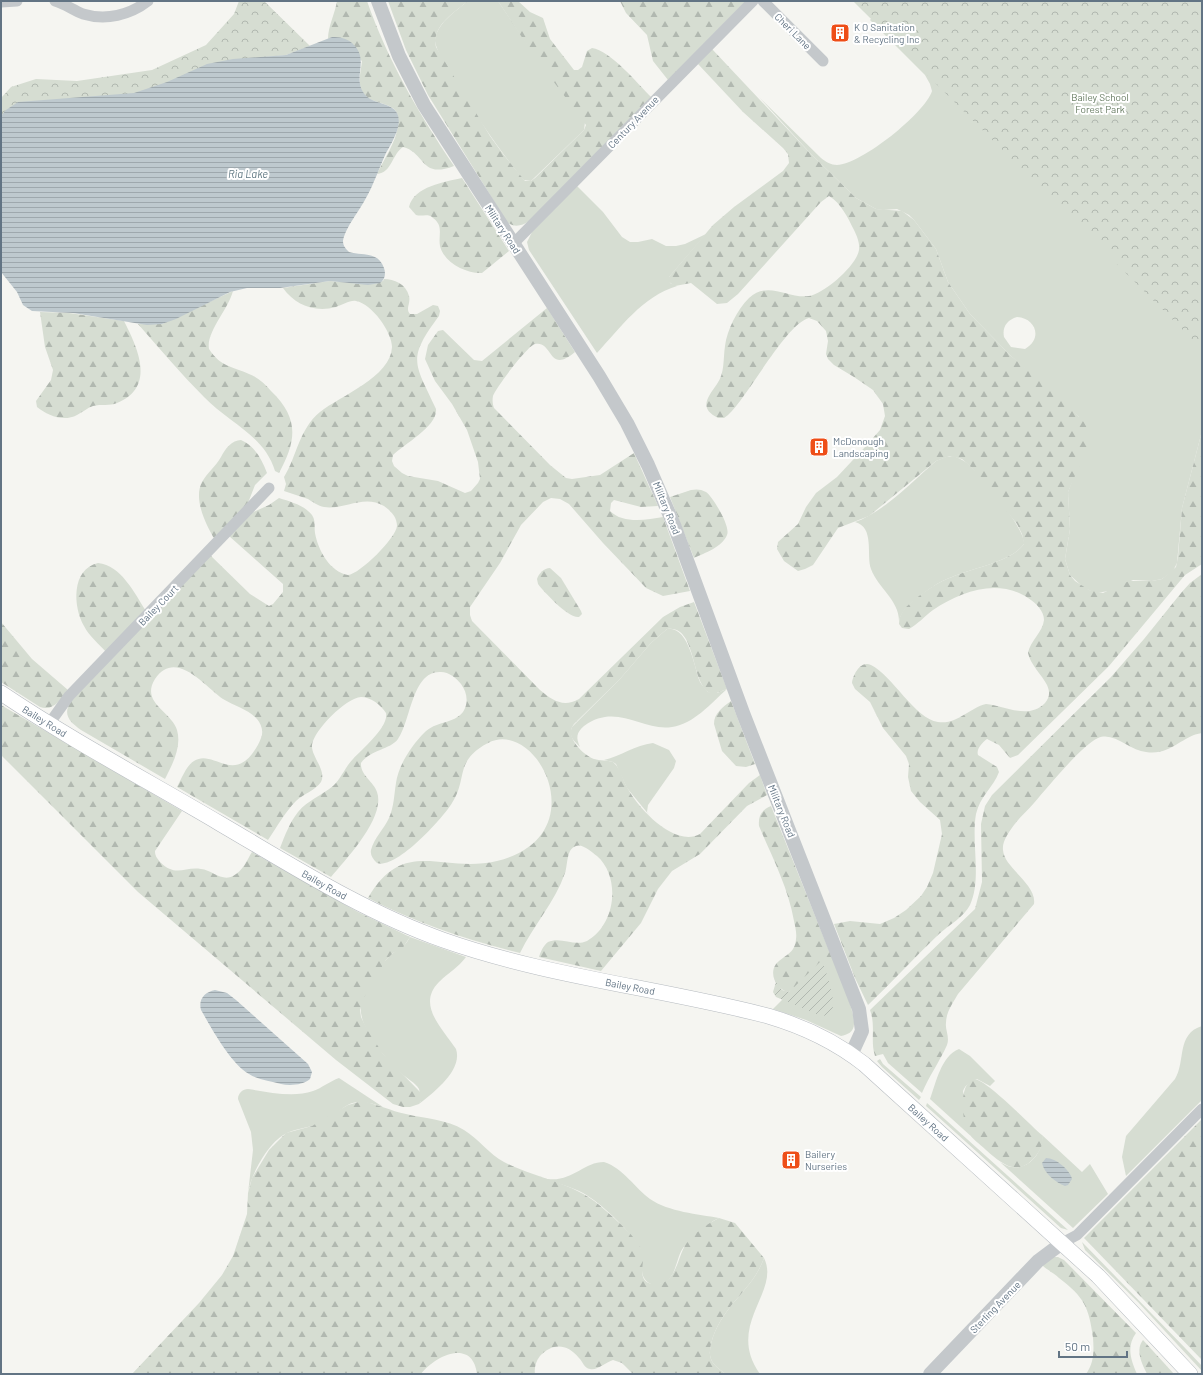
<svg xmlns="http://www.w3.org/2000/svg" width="1203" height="1375" font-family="Barlow,sans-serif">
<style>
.grass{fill:#d6ddd2;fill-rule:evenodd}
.forest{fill:url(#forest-firs)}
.park{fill:url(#park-crowns)}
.garden{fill:url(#garden-furrows)}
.water{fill:url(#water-rules)}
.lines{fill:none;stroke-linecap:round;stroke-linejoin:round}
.secondary-casing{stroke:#b6bbc0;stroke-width:16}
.minor{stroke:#c4c8cb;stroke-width:11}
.tertiary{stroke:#c4c8cb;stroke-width:14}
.secondary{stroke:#fff;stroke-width:15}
.labels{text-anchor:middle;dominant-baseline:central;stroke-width:4;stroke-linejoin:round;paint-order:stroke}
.poi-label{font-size:10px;fill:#627484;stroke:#fff;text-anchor:start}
.street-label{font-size:10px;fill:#627484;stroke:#fff}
.park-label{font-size:10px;fill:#667b61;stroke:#fff}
.water-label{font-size:11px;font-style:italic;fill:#5e7781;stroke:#fff}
</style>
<defs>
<pattern id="forest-firs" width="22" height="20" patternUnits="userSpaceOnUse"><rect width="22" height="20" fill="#d6ddd2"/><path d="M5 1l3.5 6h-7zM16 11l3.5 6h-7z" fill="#b1b8b0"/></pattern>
<pattern id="park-crowns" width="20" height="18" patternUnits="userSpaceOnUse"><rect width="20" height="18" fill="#d6ddd2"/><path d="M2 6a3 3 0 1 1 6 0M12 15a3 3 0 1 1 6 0" fill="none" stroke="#b1b8b0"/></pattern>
<pattern id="garden-furrows" width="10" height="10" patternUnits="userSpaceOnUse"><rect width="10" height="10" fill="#d6ddd2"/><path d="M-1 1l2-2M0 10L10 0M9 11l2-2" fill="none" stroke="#b1b8b0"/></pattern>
<pattern id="water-rules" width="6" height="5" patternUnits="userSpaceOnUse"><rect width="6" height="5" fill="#bec9ce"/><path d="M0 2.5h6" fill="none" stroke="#9ea8ad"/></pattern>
</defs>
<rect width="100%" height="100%" fill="#f5f5f1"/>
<!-- grass -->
<g class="grass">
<path d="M468 1H498L534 54 585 122 584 130 531 181 524 180C508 163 434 58 435 40 437 23 456 11 468 1Z"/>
<path d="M1202 1V431L1182 508 1177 563 1173 571 1162 579 1152 581 1133 580 1109 591 1096 593 1084 588 1070 575 1065 559 1070 529 1068 492 1074 476 1079 417 1010 355 970 314 948 282 936 249 914 220 909 215 897 209 883 210 876 209 856 198 810 153 759 97 821 158C826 162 831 165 837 165 862 164 925 113 932 91L930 84 925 75 870 20 875 14ZM1017 317C1036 318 1043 339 1025 349L1011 347 1004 337C1002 327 1007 320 1017 317Z"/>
<path d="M577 186 603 212 622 237 630 242H638L652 239 666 246H676L685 244 706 234 669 277 670 283 677 286C643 296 620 328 597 353L529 250 527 242 532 232Z"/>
<path d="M953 456C959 458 963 460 967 463 979 473 1026 529 1024 544 1011 562 972 568 952 577 938 582 927 590 915 600 908 605 901 612 899 621 899 600 878 588 871 569 866 555 875 527 855 522 884 512 913 481 936 461L946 457Z"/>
<path d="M667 629C689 626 694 667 700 682 702 685 705 689 708 692L717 693 727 689C711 703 694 724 672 727 643 732 617 702 584 726 576 733 576 738 580 747 574 741 568 736 572 727L620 679 651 643Z"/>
<path d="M653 743 669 750 676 761 674 768 648 805 647 812 650 816 627 788 616 764 613 762 604 760C621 756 635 745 653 743Z"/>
<path d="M410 937 466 957C458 968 448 973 439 982 416 1005 443 1029 456 1049 463 1070 434 1092 419 1104L421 1101C420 1098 420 1092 419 1089 416 1083 406 1078 401 1073 385 1059 354 1023 362 1001 367 987 378 967 389 957 398 947 402 952 410 937Z"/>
<path d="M830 952C836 969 855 1009 854 1024 854 1032 847 1035 841 1036L806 1020 773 1009Z"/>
<path d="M1202 1026V1100L1126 1176 1122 1157 1126 1136 1175 1079C1186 1061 1176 1034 1202 1026Z"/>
<path d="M959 1049 970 1056 995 1081 990 1086 977 1079C970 1082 966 1084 963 1091L970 1135 973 1138 930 1099C936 1083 941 1056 959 1049Z"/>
<path d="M880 1059 883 1064 921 1097 919 1100 882 1067 877 1061Z"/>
<path d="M339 1078 383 1107C345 1094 349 1109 320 1123 309 1128 298 1128 287 1133 269 1141 251 1174 248 1193L253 1150 251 1132 238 1099C238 1093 243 1089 248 1089 269 1092 293 1098 313 1091 322 1088 330 1081 339 1078Z"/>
<path d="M927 1103 1068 1230 1061 1228 935 1114 926 1106Z"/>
<path d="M1042 1135 1082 1172 1090 1164 1108 1194 1073 1228 1000 1162C1004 1164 1008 1167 1012 1167 1029 1170 1044 1151 1042 1135Z"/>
<path d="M604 1162C623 1168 635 1188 650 1199 669 1212 698 1214 719 1218L713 1221C704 1229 691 1238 683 1248 674 1261 677 1288 651 1284 634 1276 648 1258 639 1246 627 1228 601 1203 583 1193 570 1186 555 1183 542 1178 571 1185 582 1162 604 1162Z"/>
<path d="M1082 1242 1186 1349 1202 1366V1371L1138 1302 1085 1250Z"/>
<path d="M764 1258C781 1292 725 1325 760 1374H726C720 1370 713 1365 711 1359 709 1354 710 1349 711 1344 721 1305 752 1292 764 1258Z"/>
</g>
<!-- forest -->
<g class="forest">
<path d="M337 1H367C388 61 419 114 454 166 420 179 426 153 403 147 392 154 392 173 377 174 384 159 396 142 398 126 403 96 369 110 361 89 358 80 361 70 362 61L332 37 328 39C328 26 335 14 337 1Z"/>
<path d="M388 1H468C455 12 431 26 436 47L490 136 503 154 525 181H531L535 178 584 130 586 125 533 54 498 1H518L530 12 543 18 550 39 574 70H578L582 67 587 51 592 48C610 50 638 84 651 97L529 221C522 226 514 228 507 222L428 95 406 50Z"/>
<path d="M620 1H746L668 80 653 61 647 35 626 13Z"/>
<path d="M712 49 810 153 856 198 876 209 902 211 914 220 936 249 948 282 970 314 1010 355 1057 395 1084 422 1089 431 1088 446 1068 492 1070 529 1065 559 1070 575 1075 581 1089 590 1103 593 1129 581H1152L1162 579 1176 567 1178 557 1182 508 1202 431V564L1185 575 1109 666 1018 755 1010 758 999 745 987 739C982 743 976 749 978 755L997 767 999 772C993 788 980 796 976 814 971 843 982 879 970 905 964 917 949 925 939 934 915 957 892 982 868 1005L855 978 834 924 850 921 880 924 894 918 906 910 921 896 927 887 933 873 942 834 940 820 920 802 911 791 908 777 909 764 906 756 883 728 870 702 855 689 852 683C853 674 861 660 871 665 892 675 915 719 938 722 957 725 969 708 986 704 1006 706 1028 720 1045 703 1050 697 1050 692 1047 685 1042 675 1030 664 1028 653 1030 641 1043 632 1044 620 1044 611 1036 603 1028 598 998 578 961 591 933 610 925 616 918 624 909 629L902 628 899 624C899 612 907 606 915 599 927 590 938 582 952 577 972 568 1011 562 1024 544L1022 534 1017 524 972 468 962 459 950 456 936 461 869 516 838 528 813 565 805 569 798 571 784 561 777 549 778 542 798 524 806 507 816 493 837 477 865 447 880 430 885 416 883 404 873 390 854 377 834 365 828 359 826 354 828 341 826 331 817 321 809 318C786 324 749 395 728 415L724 418H718C698 408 708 397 717 384 725 373 723 359 725 346 727 330 737 310 749 298 768 280 788 299 809 296 824 294 857 265 859 250 860 244 857 236 854 230 848 218 841 203 829 196L821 202 738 294 727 303 717 304 691 283 675 286 669 282V277L713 225 734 207 783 171 789 163 788 154 783 148 743 112 698 64Z"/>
<path d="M462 178 509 251 482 273C467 274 444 263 440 246 438 235 444 226 433 218 428 213 422 217 416 215L409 207C414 186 445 182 462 178Z"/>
<path d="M384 279C394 279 406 284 409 296 411 303 405 309 410 314H417L433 305 438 306 440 311 439 316C406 360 415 363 436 409 438 426 404 444 393 455L392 461 394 466 402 473 408 476 438 481 465 493 471 491 478 483 480 479 478 462 467 430 452 404 435 381 425 359 428 345 438 331 443 330 474 360 482 361 547 308 575 352C548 375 553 340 535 344 527 346 495 389 493 396 492 401 493 405 494 408L550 465 566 478 572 479 600 475 634 453 658 506 641 507 614 500 611 503 610 511C623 524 646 520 663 517L690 591 663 596 646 588 603 543 569 504 560 499 551 498 543 502 521 525 500 563 470 607V615L472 621 540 690C552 700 563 708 579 699L663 617 680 607 694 602 727 689 714 694C689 691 699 624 667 629L651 643 620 679 574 724C564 736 582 754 594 759 600 761 607 760 613 762 622 770 622 779 628 789 639 809 675 848 700 834L749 783 760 775 767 795 747 806 700 854 672 871 658 889 641 923 601 971 539 957C541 951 543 946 548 942 561 936 574 947 587 941 616 925 621 877 597 856 592 852 582 843 576 846 566 849 568 865 565 873 555 902 533 926 520 953 467 940 416 923 368 898 404 836 442 874 497 861 598 836 537 717 488 743 454 761 468 778 452 803 443 818 396 870 377 863 373 859 370 855 371 850 374 838 384 829 389 818 394 807 394 795 396 783 398 766 412 745 424 733 435 721 454 724 463 712 469 703 467 692 461 684 456 678 449 672 441 672 412 670 411 721 398 739 390 750 371 749 361 763 360 775 374 782 377 792 386 817 346 859 331 877L280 848C285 835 290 822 298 812 308 800 321 796 333 786 341 779 345 767 353 759 362 749 389 727 386 713 381 705 371 697 361 697 346 698 314 730 312 745 311 757 327 770 321 782 316 790 303 794 296 801 285 812 277 827 268 840L177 787C182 778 186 766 194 761 212 749 231 781 252 754 255 750 259 744 261 738 264 731 261 724 257 719 248 709 234 706 223 699 205 687 176 648 155 679 140 703 172 712 177 730 182 747 172 765 165 779L81 730C70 722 62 715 71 701L210 555 250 594 269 606 273 604 283 592V584L229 536 249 514 269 505 279 498C291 502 304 505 312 515 316 521 314 527 315 533 318 550 330 572 348 575 360 574 396 538 397 526 397 517 391 511 384 506 364 494 345 510 324 507 318 506 313 502 308 499 300 496 292 494 284 491L286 484 284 477C297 456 299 429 320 412 340 396 391 377 392 347 392 332 372 304 356 301 350 300 342 305 336 307 315 313 295 305 283 288L330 281 362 284 383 281Z"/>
<path d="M233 291C228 310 206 332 209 349 221 367 231 366 249 374 257 377 265 384 271 391 299 418 297 440 279 473L275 471C264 435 229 423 204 397 181 374 160 349 138 324H162Z"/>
<path d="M40 312 69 313 124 321C137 347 157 387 117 403 110 406 101 404 93 406 87 408 83 412 77 415 64 422 48 416 37 407L36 401 51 380 53 370 45 347Z"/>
<path d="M241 440C255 446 262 460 267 473L255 485 248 503 215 540C206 525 193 499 202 482 207 473 216 466 221 457 225 449 232 440 241 440Z"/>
<path d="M691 490C696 489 701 489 706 492 713 497 731 527 727 535 722 547 705 553 694 558L670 497Z"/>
<path d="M98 563C121 565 135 594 146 611L106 652C99 644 89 636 84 626 73 607 71 569 98 563Z"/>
<path d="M550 568 561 578 581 611 582 614 579 617C569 619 544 592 538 584L537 579C539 573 544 568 550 568Z"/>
<path d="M1202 574V733C1181 736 1171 756 1146 752 1130 751 1114 731 1098 738 1082 745 1047 788 1034 803 1028 810 1020 817 1014 825 1009 832 1002 841 1003 850 1004 868 1037 884 1034 904L958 994C953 1003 946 1012 946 1023 945 1030 950 1037 947 1045 940 1061 929 1076 922 1093L888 1063 883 1054 875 1056C870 1041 876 1026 870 1010L975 909 982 882 981 824 985 806 992 795 1111 677 1144 639 1181 593 1190 583Z"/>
<path d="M1 622 32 659 68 690C61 699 53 712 40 707L1 682Z"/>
<path d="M731 701 755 764 746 767 736 766 722 751 714 724C714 713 723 707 731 701Z"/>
<path d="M1 705 182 811 155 851C155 856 157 858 160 862 176 878 185 866 201 869 212 870 222 882 233 876 243 871 247 860 252 852L358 912 410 937 402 949 393 953 386 960 366 993 360 1010 361 1017 367 1029 383 1054 421 1093 423 1098 419 1104 410 1107H403L393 1104 336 1060 138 892 1 755Z"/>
<path d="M771 806 834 963 789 992C778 991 768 975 776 964 784 955 795 954 796 939 797 933 795 926 794 921 788 887 772 857 759 826 758 815 762 810 771 806Z"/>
<path d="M974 1079C986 1079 1029 1124 1042 1135 1044 1143 1040 1151 1035 1157 1017 1178 1001 1163 986 1150 980 1144 972 1139 968 1132 962 1120 958 1084 974 1079Z"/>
<path d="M362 1101C377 1104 391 1111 406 1114 426 1119 446 1119 464 1130 479 1139 489 1154 504 1162 537 1179 578 1183 605 1210 615 1219 639 1239 643 1253 645 1263 635 1284 655 1284 677 1284 677 1257 686 1244 694 1233 707 1224 719 1218L735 1223 764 1258C752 1292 721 1305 711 1344 710 1349 709 1354 711 1359 713 1365 720 1370 726 1374H633L622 1363 613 1360C606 1362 597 1371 590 1369 584 1368 583 1362 579 1358 567 1343 552 1343 540 1356 536 1361 534 1368 535 1374H477C473 1338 435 1355 421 1374H132L199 1303 222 1275 233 1256 247 1214 248 1193 252 1178 269 1150 286 1133 312 1126 348 1105Z"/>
<path d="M1202 1119V1360L1084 1238Z"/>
<path d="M1052 1257H1058L1064 1260 1136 1333C1126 1347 1131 1360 1137 1374H1086C1094 1363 1094 1351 1093 1338 1089 1307 1084 1297 1059 1278 1054 1273 1047 1270 1042 1265Z"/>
<path d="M1143 1340 1174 1374H1147C1142 1364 1135 1350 1143 1340Z"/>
</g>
<!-- park -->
<g class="park">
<path d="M239 1H264L310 46 286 55 267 57 1 251V98L11 87 36 79 77 81 152 70 206 45 234 14Z"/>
<path d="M853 1H1202V349Z"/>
</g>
<!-- garden -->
<path class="garden" d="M822 960C826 973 839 1004 830 1015L821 1016 776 997 773 992 776 982 782 990 789 992Z"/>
<!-- water -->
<g class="water">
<path d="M332 37C340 37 346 38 352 43 370 59 353 76 363 92 373 109 407 98 397 131 394 139 390 146 386 153 379 168 374 184 366 198 360 210 345 228 343 241 343 246 346 249 349 252 363 256 378 251 384 268 386 274 385 279 380 283L368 285 330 281 280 288H247L230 292 176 319 162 324 147 325 73 313 32 311 23 305 17 292 1 272V116L6 110 18 102 134 93 167 82 207 64 233 59 286 55Z"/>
<path d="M215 990 227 993 236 1000 308 1064 312 1072 310 1079C303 1085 290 1086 281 1084 270 1081 258 1080 249 1074 230 1063 212 1029 201 1010 198 999 205 992 215 990Z"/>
<path d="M1046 1158C1056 1158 1070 1170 1072 1179L1068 1185 1065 1186C1056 1183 1044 1173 1042 1163Z"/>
</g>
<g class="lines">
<!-- secondary casing -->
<g class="secondary-casing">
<g id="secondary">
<path id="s1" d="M1 693C71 740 146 780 219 823 291 865 364 912 443 940 548 977 660 988 768 1016 802 1026 836 1042 864 1064L1098 1276 1190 1374"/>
</g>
</g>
<!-- minor -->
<g class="minor">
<path d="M55 1C65 4 73 10 83 14 106 21 130 15 148 1"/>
<path d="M763 1 823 61"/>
<path d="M1 2 17 1"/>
<path d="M513 244 753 1"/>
<path d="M49 724 69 696 269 488"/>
<path d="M1062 1243 1077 1235 1202 1109"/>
</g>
<!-- tertiary -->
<g class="tertiary">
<path d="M378 1 399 56 424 105 599 376 627 423 648 465 674 525 743 713 859 1009 862 1031 851 1055"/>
<path d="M930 1374 1038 1261 1062 1243"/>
</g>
<!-- secondary -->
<use href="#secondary" class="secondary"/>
</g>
<!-- icons -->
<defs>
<g id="building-square" transform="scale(1)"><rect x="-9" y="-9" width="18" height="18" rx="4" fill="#ee4e18" stroke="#fff"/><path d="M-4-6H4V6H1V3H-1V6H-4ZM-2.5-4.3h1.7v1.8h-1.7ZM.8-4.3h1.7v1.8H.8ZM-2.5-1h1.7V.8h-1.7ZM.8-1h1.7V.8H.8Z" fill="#fff"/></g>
</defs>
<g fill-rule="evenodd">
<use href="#building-square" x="840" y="33"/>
<use href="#building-square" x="819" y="447"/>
<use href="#building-square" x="791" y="1160"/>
</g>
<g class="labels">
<!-- poi labels -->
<g class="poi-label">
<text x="854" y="27">K O Sanitation<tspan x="854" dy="12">&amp; Recycling Inc</tspan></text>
<text x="833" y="441">McDonough<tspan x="833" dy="12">Landscaping</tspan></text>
<text x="805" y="1154">Bailery<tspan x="805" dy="12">Nurseries</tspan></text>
</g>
<!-- street labels -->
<g class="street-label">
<text transform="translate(793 31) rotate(45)">Cheri Lane</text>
<text transform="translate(633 122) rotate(-46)">Century Avenue</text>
<text transform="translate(503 229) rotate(57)">Military Road</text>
<text transform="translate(667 508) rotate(68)">Military Road</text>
<text transform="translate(158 605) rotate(-46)">Bailey Court</text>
<text stroke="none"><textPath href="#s1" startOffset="52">Bailey Road</textPath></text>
<text transform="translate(782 811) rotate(68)">Military Road</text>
<text stroke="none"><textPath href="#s1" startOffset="376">Bailey Road</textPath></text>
<text stroke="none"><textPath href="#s1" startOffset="700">Bailey Road</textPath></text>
<text stroke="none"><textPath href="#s1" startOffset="1036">Bailey Road</textPath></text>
<text transform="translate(995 1307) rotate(-46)">Sterling Avenue</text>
</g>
<!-- park labels -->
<g class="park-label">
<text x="1100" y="97">Bailey School<tspan x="1100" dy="12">Forest Park</tspan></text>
</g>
<!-- water labels -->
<g class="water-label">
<text x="248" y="173">Ria Lake</text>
</g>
</g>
<!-- border -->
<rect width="1203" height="1375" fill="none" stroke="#627484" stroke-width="4"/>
<!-- scale -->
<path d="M1059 1351v6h68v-6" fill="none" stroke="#627484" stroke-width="2"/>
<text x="1065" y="1351" font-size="12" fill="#627484" stroke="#ffffff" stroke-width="3" paint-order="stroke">50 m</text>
</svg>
